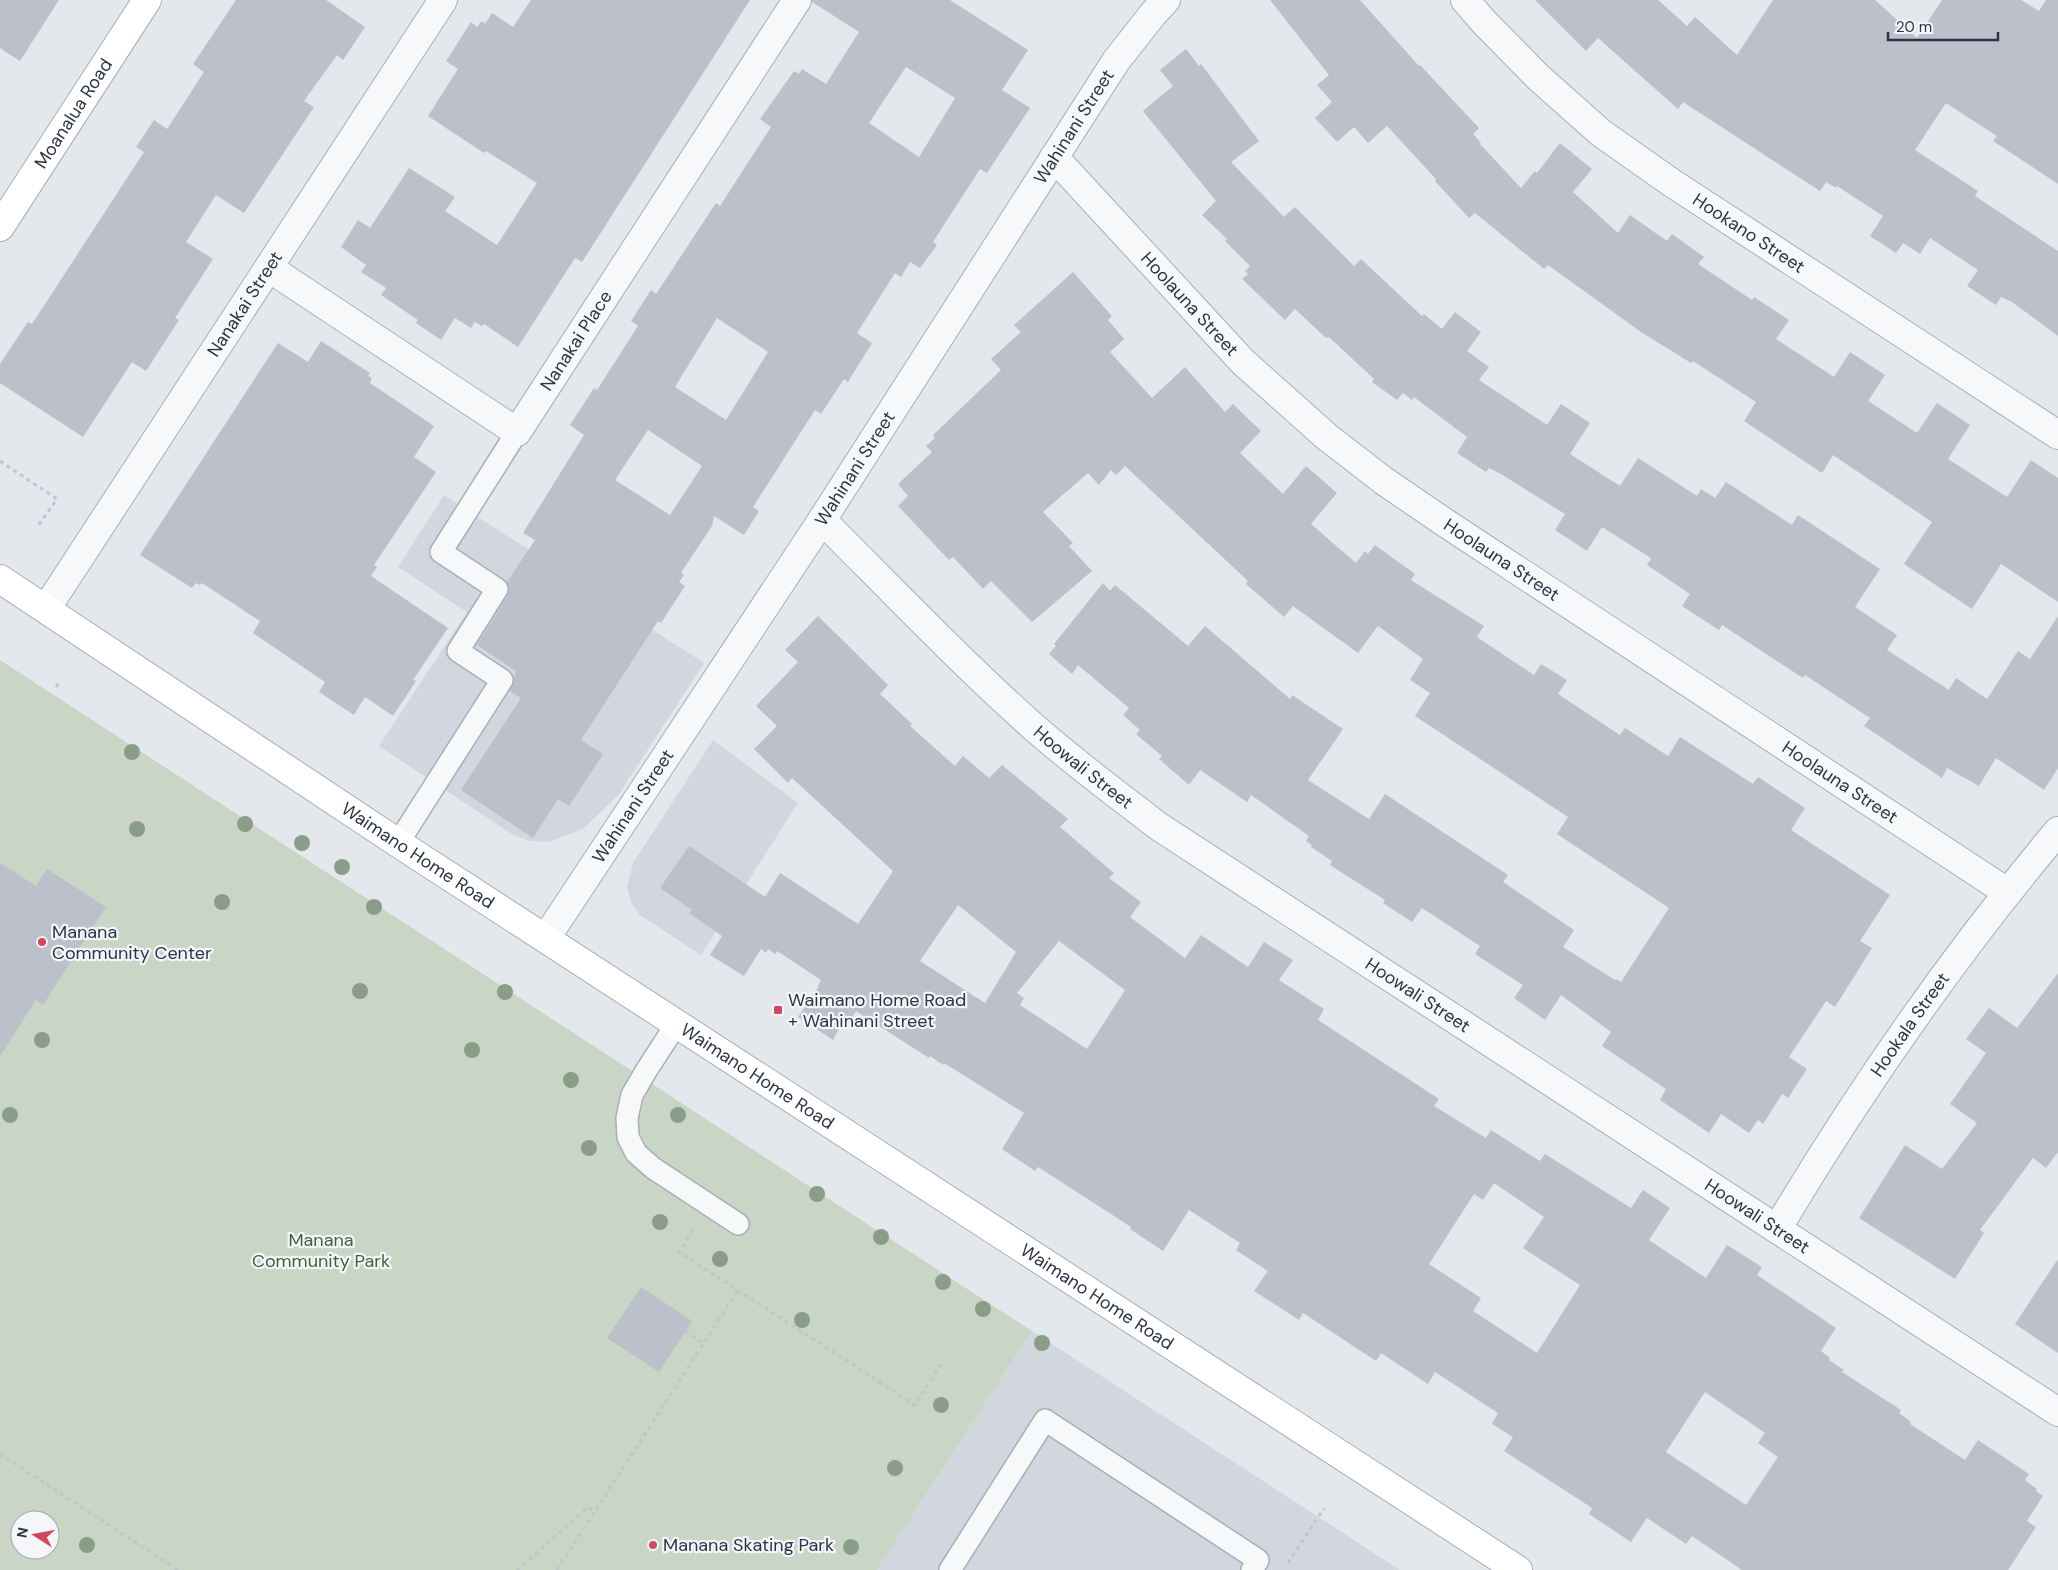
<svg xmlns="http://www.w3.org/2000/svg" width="2058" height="1570" font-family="'DM Sans',sans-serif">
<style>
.built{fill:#d2d6de}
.green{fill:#c9d6c5;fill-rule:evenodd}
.building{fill:#bbc0ca;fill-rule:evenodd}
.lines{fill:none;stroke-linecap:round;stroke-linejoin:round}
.service-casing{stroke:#a9aeb7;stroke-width:24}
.minor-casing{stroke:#a9aeb7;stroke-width:30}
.secondary-casing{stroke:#a9aeb7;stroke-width:30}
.path{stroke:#c2c5cb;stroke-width:3;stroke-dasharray:4 4;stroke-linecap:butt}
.service{stroke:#f7f8fa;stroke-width:21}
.minor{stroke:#f7f8fa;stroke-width:28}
.secondary{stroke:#fff;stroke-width:28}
.tree{fill:#899d89}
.poi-dot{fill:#d1495b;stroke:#f4f6f9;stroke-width:2}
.labels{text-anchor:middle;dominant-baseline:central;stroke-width:4.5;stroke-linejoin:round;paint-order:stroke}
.street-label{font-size:18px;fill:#2b3445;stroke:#f4f6f9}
.poi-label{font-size:18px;fill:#2b3445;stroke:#f4f6f9;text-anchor:start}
.park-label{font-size:18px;fill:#3f6138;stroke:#f4f6f9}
</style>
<rect width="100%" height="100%" fill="#e4e7ec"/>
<!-- built -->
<g class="built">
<path d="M444 495 704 663 619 794 583 829 548 842 531 841 515 836 379 746 467 612 398 567Z"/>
<path d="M713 740 798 803 701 955 640 915 631 902 627 887 633 863Z"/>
<path d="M1032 1331 1400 1570H877Z"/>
</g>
<!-- green -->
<path class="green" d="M0 660 1032 1331 877 1570H0ZM20 1520H50V1550H20Z"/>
<!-- building -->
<g class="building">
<path d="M0 0H59L20 61 0 48Z"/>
<path d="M236 0H326L365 27 343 60 337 55 304 101 314 107 244 213 216 195 186 242 213 259 175 318 179 320 146 371 132 362 83 437 0 383V364L28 322 32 324 144 152 136 147 154 120 167 129 204 72 193 64Z"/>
<path d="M531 0H750L582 262 575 258 518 347 484 324 482 326 475 322 471 328 455 318 441 340 416 323 418 320 381 295 386 288 361 272 366 265 341 247 358 220 370 228 409 168 455 197 445 211 497 245 537 183 486 151 484 153 428 116 458 69 446 61 471 22 477 27 482 21 485 24 492 13 513 27Z"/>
<path d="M812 0H950L1028 50 1002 90 1030 108 987 173 980 169 933 242 937 245 920 268 910 262 901 277 895 273 857 333 872 343 848 382 844 379 821 414 815 410 753 507 759 511 744 535 714 516 712 526 681 573 684 575 679 582 685 586 661 623 658 621 581 740 603 754 569 806 558 799 533 838 461 790 521 698 510 691 516 671 477 645 508 595 509 589 507 582 535 540 523 533 584 435 570 425 594 388 597 390 638 326 631 321 651 290 656 294 716 203 720 206 771 127 760 119 794 71 799 74 802 69 826 84 859 32 812 2ZM906 67 955 98 919 157 869 123ZM717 318 768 352 726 420 675 387ZM648 430 702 466 670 515 615 480Z"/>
<path d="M1270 0H1360L1419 66 1420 65 1479 128 1473 134 1481 143 1480 144 1521 188 1535 171 1537 173 1560 143 1592 169 1573 192 1618 233 1630 215 1667 241 1672 234 1704 257 1698 264 1752 300 1754 297 1789 320 1776 339 1834 377 1850 352 1885 375 1868 401 1917 433 1937 403 1970 425 1948 459 2007 497 2031 460 2058 478V602L2001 564 1972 609 1904 564 1932 522 1833 455 1822 473 1744 421 1756 402 1693 361 1691 363 1641 332 1548 265 1544 269 1475 213 1469 218 1435 181 1436 179 1387 126 1368 143 1354 127 1337 142 1315 118 1332 102 1317 85 1329 75Z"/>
<path d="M1535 0H1658L1687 26 1695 17 1737 55 1773 0H1875L1917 38 1942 0H2021L2039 11 2046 0H2058V184L1993 141 1997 136 1946 103 1915 150 1978 191 1975 196 2058 251V336L2012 302 2001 297 1996 305 1967 286 1978 270 1930 238 1920 254 1903 243 1896 253 1870 236 1883 216 1837 186 1836 188 1826 182 1820 191 1683 102 1678 109 1598 38 1586 51Z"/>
<path d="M1186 49 1199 66 1201 64 1259 141 1231 162 1284 217 1295 207 1354 266 1361 259 1422 316 1424 314 1442 329 1455 312 1481 332 1467 351 1489 367 1479 380 1547 425 1561 404 1590 423 1570 454 1620 486 1638 458 1697 496 1701 489 1715 498 1726 482 1792 525 1798 515 1880 569 1855 607 1897 635 1887 650 1949 690 1956 678 1987 699 2018 651 2030 659 2058 616V768L2044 790 1996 758 1979 786 1947 768 1942 778 1864 726 1870 718 1805 675 1803 678 1722 625 1719 630 1682 606 1690 594 1647 565 1651 558 1602 527 1587 551 1555 530 1565 514 1501 474 1489 468 1486 472 1457 453 1467 437 1414 397 1412 400 1403 393 1397 400 1372 382 1374 379 1329 337 1326 338 1295 309 1285 320 1242 279 1248 274 1245 271 1250 266 1225 241 1227 239 1202 215 1216 201 1143 111 1173 86 1160 70Z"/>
<path d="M1073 272 1112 316 1108 320 1124 339 1110 352 1152 398 1185 367 1225 412 1233 404 1261 431 1240 453 1283 494 1306 466 1337 493 1311 524 1356 563 1365 551 1368 554 1375 545 1415 574 1411 580 1484 626 1477 637 1534 675 1541 664 1567 680 1558 694 1620 735 1625 728 1668 756 1680 737 1753 784 1758 777 1805 808 1791 830 1890 895 1860 941 1872 948 1852 980 1835 1007 1826 1001 1789 1057 1807 1069 1788 1098 1782 1094 1763 1124 1758 1120 1749 1133 1721 1114 1709 1133 1660 1100 1666 1089 1602 1046 1611 1032 1561 995 1545 1020 1514 998 1523 985 1475 954 1480 946 1422 908 1412 922 1383 903 1385 900 1330 865 1332 861 1311 847 1312 845 1306 841 1309 836 1251 795 1247 802 1200 770 1189 785 1159 759 1162 756 1136 734 1140 730 1123 715 1129 708 1078 665 1072 674 1049 654 1056 646 1054 644 1103 583 1110 591 1115 585 1188 646 1205 626 1290 699 1292 695 1343 729 1308 780 1369 819 1385 794 1508 875 1503 882 1574 930 1563 947 1615 980 1616 979 1621 982 1669 908 1557 834 1568 817 1415 716 1430 693 1410 680 1423 659 1378 626 1358 653 1293 606 1284 617 1246 584 1248 581 1125 466 1116 475 1111 470 1099 485 1088 473 1043 512 1073 543 1069 546 1092 571 1032 622 991 581 983 589 953 557 949 560 898 506 908 496 898 484 932 452 926 446 935 438 933 435 1001 370 991 359 1021 332 1014 325Z"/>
<path d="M321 341 370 373 368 376 372 378 370 383 434 426 414 457 436 472 374 565 377 567 371 576 448 628 413 680 416 681 393 716 365 697 354 715 319 692 325 682 253 633 260 621 202 583 200 585 196 583 192 588 140 555 278 343 308 362Z"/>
<path d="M818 616 888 685 880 694 912 724 910 726 955 766 963 756 989 778 1002 765 1068 819 1060 827 1114 873 1109 878 1141 902 1130 917 1185 958 1201 935 1248 967 1264 942 1293 960 1279 980 1324 1009 1318 1020 1439 1099 1434 1106 1486 1138 1491 1130 1540 1161 1545 1154 1631 1208 1643 1190 1670 1208 1649 1240 1706 1278 1727 1245 1762 1267 1757 1275 1836 1328 1821 1351 1830 1358 1829 1360 1844 1370 1842 1372 1901 1410 1899 1413 1911 1422 1910 1424 1965 1460 1978 1440 2029 1474 2025 1480 2037 1489 2036 1491 2043 1496 2027 1521 2036 1527 2008 1570H1742L1692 1536 1686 1544 1647 1518 1631 1542 1589 1514 1592 1508 1504 1451 1513 1437 1492 1424 1498 1413 1435 1372 1428 1384 1381 1353 1376 1361 1303 1313 1299 1320 1254 1291 1268 1271 1236 1250 1240 1243 1189 1210 1163 1251 1130 1229 1131 1227 1038 1167 1035 1171 1002 1149 1024 1113 944 1063 943 1065 930 1056 929 1058 856 1011 847 1025 843 1022 833 1040 798 1017 819 986 818 985 821 980 777 951 775 954 768 949 766 953 761 949 744 976 710 955 722 936 689 913 692 910 660 888 689 846 765 897 780 873 858 924 893 871 792 778 788 783 754 749 777 726 756 706 798 662 785 650ZM958 905 1016 952 985 1003 920 961ZM1059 941 1125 990 1087 1049 1020 1005 1024 998 1017 993ZM1494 1183 1544 1217 1523 1248 1580 1285 1537 1353 1473 1311 1481 1298 1429 1264 1474 1194 1483 1200ZM1705 1392 1765 1433 1758 1443 1778 1457 1746 1505 1666 1452Z"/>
<path d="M0 863 36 886 47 869 106 907 43 1005 36 1000 0 1056Z"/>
<path d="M2058 973V1152L2046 1168 2033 1158 1980 1230 1984 1233 1955 1279 1859 1218 1905 1145 1942 1169 1977 1123 1950 1104 1986 1053 1966 1039 1989 1008 2017 1028Z"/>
<path d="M2058 1259V1353L2015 1324Z"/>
<path d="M641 1287 692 1321 659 1372 607 1338Z"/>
</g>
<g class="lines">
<!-- service casing -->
<g class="service-casing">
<g id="service">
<path d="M398 843 502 680 458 651 497 589 441 552 517 432"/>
<path d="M677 1023 646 1071 632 1095 627 1118 628 1137 636 1153 653 1168 738 1224"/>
<path d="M950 1570 1045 1420 1258 1560 1252 1570"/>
</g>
</g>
<!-- minor casing -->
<g class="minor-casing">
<g id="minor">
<path id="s1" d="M1465 0 1483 21 1538 77 1601 133 1672 183 2058 435"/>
<path id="s2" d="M1054 157 1243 362 1327 437 1384 481 1447 524 2007 892"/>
<path id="s3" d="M269 268 517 432 797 0"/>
<path id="s4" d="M822 520C890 588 957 658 1028 722 1069 759 1114 792 1158 826L2058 1412"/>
<path id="s5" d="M46 609 443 0"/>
<path id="s6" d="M546 938 822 520 1116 61 1153 14 1166 0"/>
<path id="s7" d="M1777 1229C1860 1090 1953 956 2058 831"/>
</g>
</g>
<!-- secondary casing -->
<g class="secondary-casing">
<g id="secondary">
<path id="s8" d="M0 227 147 0"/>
<path id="s9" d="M0 579 398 843 1518 1570"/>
</g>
</g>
<!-- path -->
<g class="path">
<path d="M0 461 57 499 38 526"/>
<path d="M56 687 60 681"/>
<path d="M693 1230 679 1252 915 1405 944 1359"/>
<path d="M685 1331 703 1343"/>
<path d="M0 1454 178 1570"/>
<path d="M1288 1563 1324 1508"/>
<path d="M517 1570 588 1507 595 1512"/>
<path d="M557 1570 738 1290"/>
</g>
<!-- service -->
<use href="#service" class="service"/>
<!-- minor -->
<use href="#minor" class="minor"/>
<!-- secondary -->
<use href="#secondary" class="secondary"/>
</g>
<!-- trees -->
<g class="tree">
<circle cx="132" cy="752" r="8"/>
<circle cx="245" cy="824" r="8"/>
<circle cx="137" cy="829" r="8"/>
<circle cx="302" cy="843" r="8"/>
<circle cx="342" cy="867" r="8"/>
<circle cx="222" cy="902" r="8"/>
<circle cx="374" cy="907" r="8"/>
<circle cx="360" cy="991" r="8"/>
<circle cx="505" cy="992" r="8"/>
<circle cx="42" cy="1040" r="8"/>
<circle cx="472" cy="1050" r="8"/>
<circle cx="571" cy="1080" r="8"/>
<circle cx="10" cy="1115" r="8"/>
<circle cx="678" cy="1115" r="8"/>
<circle cx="589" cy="1148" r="8"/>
<circle cx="817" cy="1194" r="8"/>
<circle cx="660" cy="1222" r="8"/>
<circle cx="881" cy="1237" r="8"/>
<circle cx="720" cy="1259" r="8"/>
<circle cx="943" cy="1282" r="8"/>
<circle cx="983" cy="1309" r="8"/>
<circle cx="802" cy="1320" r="8"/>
<circle cx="1042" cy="1343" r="8"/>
<circle cx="941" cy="1405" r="8"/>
<circle cx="895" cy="1468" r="8"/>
<circle cx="87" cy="1545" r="8"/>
<circle cx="851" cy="1547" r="8"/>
</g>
<!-- markers -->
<g class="poi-dot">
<circle cx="42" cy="942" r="5"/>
<rect x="773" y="1005" width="10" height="10" rx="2.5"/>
<circle cx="653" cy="1545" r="5"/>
</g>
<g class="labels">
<!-- street labels -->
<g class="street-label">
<text stroke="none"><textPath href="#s8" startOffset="135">Moanalua Road</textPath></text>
<text stroke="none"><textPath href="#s6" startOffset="968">Wahinani Street</textPath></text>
<text stroke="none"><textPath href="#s1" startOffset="369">Hookano Street</textPath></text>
<text stroke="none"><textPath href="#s2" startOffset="200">Hoolauna Street</textPath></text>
<text stroke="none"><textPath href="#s5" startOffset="364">Nanakai Street</textPath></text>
<text stroke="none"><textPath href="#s3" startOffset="406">Nanakai Place</textPath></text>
<text stroke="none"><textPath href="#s6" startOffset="562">Wahinani Street</textPath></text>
<text stroke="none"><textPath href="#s2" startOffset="605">Hoolauna Street</textPath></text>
<text stroke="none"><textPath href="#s4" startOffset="360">Hoowali Street</textPath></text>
<text stroke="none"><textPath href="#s2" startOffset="1010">Hoolauna Street</textPath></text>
<text stroke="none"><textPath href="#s6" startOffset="158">Wahinani Street</textPath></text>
<text stroke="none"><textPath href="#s9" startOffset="501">Waimano Home Road</textPath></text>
<text stroke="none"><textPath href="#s4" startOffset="765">Hoowali Street</textPath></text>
<text stroke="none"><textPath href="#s7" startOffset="244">Hookala Street</textPath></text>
<text stroke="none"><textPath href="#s9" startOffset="906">Waimano Home Road</textPath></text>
<text stroke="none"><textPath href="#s4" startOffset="1170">Hoowali Street</textPath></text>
<text stroke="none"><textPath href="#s9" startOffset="1311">Waimano Home Road</textPath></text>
</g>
<!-- poi labels -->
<g class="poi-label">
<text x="52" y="932">Manana<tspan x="52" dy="21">Community Center</tspan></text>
<text x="788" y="1000">Waimano Home Road<tspan x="788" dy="21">+ Wahinani Street</tspan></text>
<text x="663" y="1545">Manana Skating Park</text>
</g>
<!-- park labels -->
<g class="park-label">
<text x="321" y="1240">Manana<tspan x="321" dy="21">Community Park</tspan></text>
</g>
</g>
<!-- north arrow -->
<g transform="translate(35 1535) rotate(281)"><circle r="24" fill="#f4f6f9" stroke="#a4a8b1"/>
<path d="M0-4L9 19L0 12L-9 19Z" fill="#d1495b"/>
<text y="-8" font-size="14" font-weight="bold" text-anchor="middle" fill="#2b3445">N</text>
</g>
<!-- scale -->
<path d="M1888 32v8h110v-8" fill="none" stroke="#2b3445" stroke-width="2.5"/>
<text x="1896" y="32" font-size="15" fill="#2b3445" stroke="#f4f6f9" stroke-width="4" paint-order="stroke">20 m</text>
</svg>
